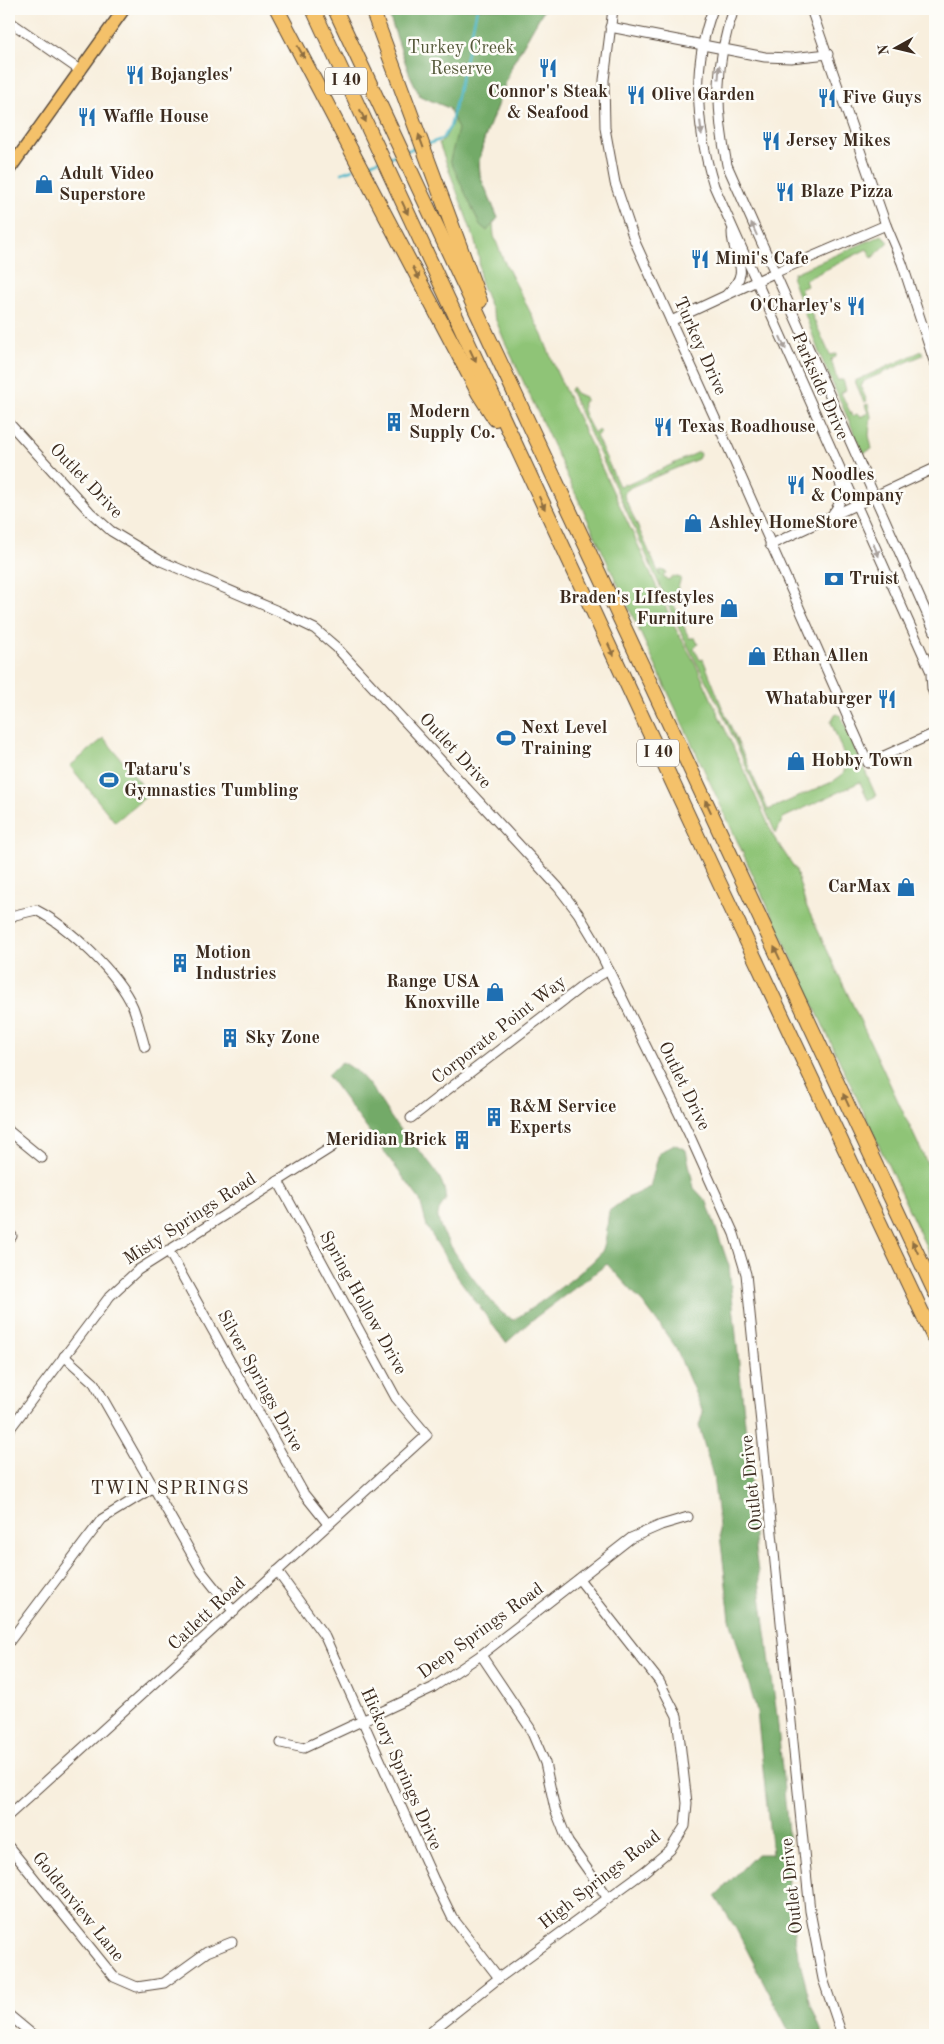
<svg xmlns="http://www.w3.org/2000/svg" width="944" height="2044" font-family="'Old Standard TT',serif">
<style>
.green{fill:#8fc477;stroke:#65774a}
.forest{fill:#73aa68;stroke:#576a43}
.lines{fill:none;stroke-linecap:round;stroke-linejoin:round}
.stream{stroke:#4cb7c9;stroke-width:2.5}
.minor-casing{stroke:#57483b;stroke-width:11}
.major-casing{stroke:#57483b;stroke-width:14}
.highway-casing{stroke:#57483b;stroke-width:16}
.minor{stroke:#fff;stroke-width:9}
.major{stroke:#f4c16a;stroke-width:11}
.highway{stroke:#f4c16a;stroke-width:14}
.oneway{fill:#8e6e40}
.oneway2{fill:#a79f9a}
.labels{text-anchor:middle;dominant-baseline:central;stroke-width:5;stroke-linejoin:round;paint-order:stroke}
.shield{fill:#fdfcf7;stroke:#75695f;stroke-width:1}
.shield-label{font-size:16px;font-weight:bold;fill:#3b2a1e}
.park-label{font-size:18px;fill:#545839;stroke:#fdfcf7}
.poi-label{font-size:18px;font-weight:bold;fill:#3b2a1e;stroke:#fdfcf7;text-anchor:start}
.street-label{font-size:18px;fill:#3b2a1e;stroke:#fdfcf7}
.neighbourhood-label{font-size:19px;letter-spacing:1px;fill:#3b2a1e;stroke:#fdfcf7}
</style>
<rect width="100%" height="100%" fill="#fdfcf7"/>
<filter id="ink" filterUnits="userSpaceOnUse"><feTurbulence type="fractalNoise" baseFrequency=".02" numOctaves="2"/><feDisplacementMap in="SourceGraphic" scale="10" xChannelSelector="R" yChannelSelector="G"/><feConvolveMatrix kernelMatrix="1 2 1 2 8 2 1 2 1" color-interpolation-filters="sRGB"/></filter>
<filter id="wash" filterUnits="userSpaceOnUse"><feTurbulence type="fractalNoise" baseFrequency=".0096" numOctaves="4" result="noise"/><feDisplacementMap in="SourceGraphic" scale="20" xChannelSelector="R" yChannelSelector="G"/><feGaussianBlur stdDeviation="1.12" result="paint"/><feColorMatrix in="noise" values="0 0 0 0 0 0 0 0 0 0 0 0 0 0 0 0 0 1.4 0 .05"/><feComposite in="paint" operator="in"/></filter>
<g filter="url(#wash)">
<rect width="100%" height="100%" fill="#f8efde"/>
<!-- green -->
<g class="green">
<path d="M387 9H544L513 63 484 140 479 161 480 176 498 218 493 223 494 236 503 259 543 337 557 373 634 536 674 626 695 663 775 839 796 870 805 903 935 1180V1266L504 340 480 281 479 258 474 238 439 143 444 140 454 120 449 108 420 96 409 73Z"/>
<path d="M882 235 889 242 872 258 867 249 805 280 807 286 800 289 830 355 836 354V357L831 359 837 380H843L846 390 841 393 852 416 857 414 860 417 868 413 865 405 868 404 871 416 869 435 872 449 863 453 820 355 792 279 794 273Z"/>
<path d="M922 351 923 355 864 381 861 387 867 401 864 402 855 381Z"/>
<path d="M572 387 576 393 585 397 586 400 583 402C581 412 589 423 594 433L599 430 601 432 596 436 619 486 624 484 627 485 699 452 700 455 698 459 631 487 625 492 624 496 660 576 659 571 661 570 666 572 663 577 668 580 673 576 681 578 677 591 678 601 673 603 689 638H695L698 644 694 648 700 660 703 659 722 707 768 810 832 782 842 775 846 767 845 758 831 722 834 716 837 714 841 716 876 796 868 800 860 782 783 818 776 834 720 708 677 625 633 525 570 390Z"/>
<path d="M104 738 149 794 115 822 70 766Z"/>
</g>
<!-- forest -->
<g class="forest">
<path d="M387 9H544L513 63 484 140 479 161 480 176 498 218 487 231 480 225 450 160 458 129 449 108 420 96 409 73Z"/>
<path d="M342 1062C370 1075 382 1108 401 1131 413 1145 429 1159 438 1175 443 1183 445 1191 446 1200 442 1205 437 1211 438 1218 440 1238 485 1295 500 1311 504 1315 509 1317 513 1320 528 1312 599 1262 603 1249 607 1238 607 1223 609 1211L627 1198 650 1187 659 1153 674 1144 686 1150 694 1188 707 1202 729 1266 750 1472 755 1549 777 1716 789 1843 787 1872 791 1917 799 1959 811 2005 823 2035H791L735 1927 715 1896 757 1854H772L757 1712 730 1619 713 1476 699 1426 703 1412 675 1346 644 1304 607 1264 532 1320 506 1343 456 1275 427 1227 420 1200 327 1075Z"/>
</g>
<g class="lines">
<!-- stream -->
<g class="stream">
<path d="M428 144 442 139 450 127 477 9"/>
<path d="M406 151 417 147"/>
<path d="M387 158 398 154"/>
<path d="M369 164 379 160"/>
<path d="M342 173 353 169"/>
</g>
</g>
</g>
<g filter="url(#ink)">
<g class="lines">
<!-- minor casing -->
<g class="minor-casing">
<g id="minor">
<path d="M613 9 604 80 605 128 615 183 635 242 720 429 868 763 935 733"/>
<path d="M713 9C691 67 696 127 714 186L935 681"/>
<path d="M734 9C714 63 716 110 727 165L935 632"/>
<path d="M811 9 886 225 902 263 935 364"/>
<path d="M9 21 81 71"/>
<path d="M610 27 765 57 791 58 828 54"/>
<path d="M727 294C754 269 732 260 732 232"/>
<path d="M671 321 774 273 886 225"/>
<path d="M9 423 90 512 111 531 161 561 280 612 315 629 336 647 558 887 578 913 593 938 688 1132 734 1234 746 1274 810 1911 823 1979 842 2035"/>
<path d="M832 515C841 503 844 494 839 479"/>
<path d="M770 545 935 468"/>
<path d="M931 675 932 689 935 696"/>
<path d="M9 919 15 915 36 910C69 927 118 973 133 1007 138 1020 141 1034 145 1047"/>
<path d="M411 1118 585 984 609 970"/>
<path d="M9 1131 42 1158"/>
<path d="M9 1239 12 1236"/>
<path d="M168 1250 304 1494 328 1524"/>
<path d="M64 1356 94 1383 202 1572 234 1612"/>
<path d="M9 1430 110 1296 138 1270 332 1147"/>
<path d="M277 1571 325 1637 434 1880 452 1917 499 1978"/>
<path d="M9 1642 102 1519 154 1487"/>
<path d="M481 1655 530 1728 545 1763 555 1809 568 1842 607 1897"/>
<path d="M281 1743 304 1748 432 1688 481 1655 631 1538 661 1525 688 1517"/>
<path d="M9 1815 427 1435 396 1398 278 1181"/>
<path d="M9 1847 114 1977 137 1987 164 1983 207 1952 232 1942"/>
<path d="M9 2015 33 2035"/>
<path d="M427 2035 499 1978 645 1871 670 1850 685 1826 687 1803 677 1716 659 1681 579 1579"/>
</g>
</g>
<!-- major casing -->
<g class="major-casing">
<path id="major" d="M9 170 124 9"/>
</g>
<!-- highway casing -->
<g class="highway-casing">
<g id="highway">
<path d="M277 9 479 394 495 419"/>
<path d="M313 9 717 878 935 1340"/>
<path d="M335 9 935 1292"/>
<path d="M372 9 480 301"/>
</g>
</g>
<!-- minor -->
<use href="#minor" class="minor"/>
<!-- major -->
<use href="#major" class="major"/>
<!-- highway -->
<use href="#highway" class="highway"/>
</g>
<!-- one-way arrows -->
<defs><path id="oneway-solid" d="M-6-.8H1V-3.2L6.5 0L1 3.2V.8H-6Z" transform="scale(1.25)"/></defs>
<g class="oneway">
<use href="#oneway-solid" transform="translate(301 52) rotate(61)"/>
<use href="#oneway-solid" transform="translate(363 116) rotate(65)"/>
<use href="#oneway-solid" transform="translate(421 141) rotate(-110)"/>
<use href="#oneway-solid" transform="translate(405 208) rotate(65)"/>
<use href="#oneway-solid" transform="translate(416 273) rotate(63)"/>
<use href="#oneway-solid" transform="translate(473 356) rotate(65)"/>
<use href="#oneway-solid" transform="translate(542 503) rotate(65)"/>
<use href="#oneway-solid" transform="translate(611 650) rotate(65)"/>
<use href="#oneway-solid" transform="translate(708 806) rotate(-115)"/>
<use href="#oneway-solid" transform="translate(777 953) rotate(-115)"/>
<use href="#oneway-solid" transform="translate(846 1100) rotate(-115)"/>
<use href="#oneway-solid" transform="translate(915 1247) rotate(-115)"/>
</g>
<g class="oneway2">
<use href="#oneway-solid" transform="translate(719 72) rotate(-86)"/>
<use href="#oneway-solid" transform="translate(701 128) rotate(83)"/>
<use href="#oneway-solid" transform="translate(754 229) rotate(-114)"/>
<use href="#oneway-solid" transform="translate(783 343) rotate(66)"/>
<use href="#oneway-solid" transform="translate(876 550) rotate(66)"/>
</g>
</g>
<!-- icons -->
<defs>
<g id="restaurant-bare" transform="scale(1.5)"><path d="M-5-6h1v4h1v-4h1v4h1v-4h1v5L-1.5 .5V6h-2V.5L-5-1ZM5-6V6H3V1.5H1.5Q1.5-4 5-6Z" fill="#1f6fb2" stroke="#fdfcf7" stroke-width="2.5" paint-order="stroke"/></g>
<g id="shop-bare" transform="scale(1.5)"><path d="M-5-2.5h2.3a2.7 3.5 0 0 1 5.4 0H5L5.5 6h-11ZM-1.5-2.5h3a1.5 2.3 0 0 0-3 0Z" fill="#1f6fb2" stroke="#fdfcf7" stroke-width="2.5" paint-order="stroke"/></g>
<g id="building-bare" transform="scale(1.5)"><path d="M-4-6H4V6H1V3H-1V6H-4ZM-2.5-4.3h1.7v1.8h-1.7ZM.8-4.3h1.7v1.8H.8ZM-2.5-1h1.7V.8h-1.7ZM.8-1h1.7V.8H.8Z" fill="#1f6fb2" stroke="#fdfcf7" stroke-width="2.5" paint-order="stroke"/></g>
<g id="bank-bare" transform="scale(1.5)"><path d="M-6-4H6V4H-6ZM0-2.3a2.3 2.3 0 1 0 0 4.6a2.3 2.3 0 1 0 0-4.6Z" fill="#1f6fb2" stroke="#fdfcf7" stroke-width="2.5" paint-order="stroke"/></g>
<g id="stadium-bare" transform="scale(1.5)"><path d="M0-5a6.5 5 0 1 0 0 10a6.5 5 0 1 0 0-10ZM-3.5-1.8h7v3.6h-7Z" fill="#1f6fb2" stroke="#fdfcf7" stroke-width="2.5" paint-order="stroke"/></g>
</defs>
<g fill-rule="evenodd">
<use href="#restaurant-bare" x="548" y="68"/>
<use href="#restaurant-bare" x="135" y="75"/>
<use href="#restaurant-bare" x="636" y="95"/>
<use href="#restaurant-bare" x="827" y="98"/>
<use href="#restaurant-bare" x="87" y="117"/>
<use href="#restaurant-bare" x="771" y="141"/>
<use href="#shop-bare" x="44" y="184"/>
<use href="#restaurant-bare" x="785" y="192"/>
<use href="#restaurant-bare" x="700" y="259"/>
<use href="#restaurant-bare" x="856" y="306"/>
<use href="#building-bare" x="394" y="422"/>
<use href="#restaurant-bare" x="663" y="427"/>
<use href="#restaurant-bare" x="796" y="485"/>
<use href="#shop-bare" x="693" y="523"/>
<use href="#bank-bare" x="834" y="579"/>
<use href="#shop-bare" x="729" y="608"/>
<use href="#shop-bare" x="757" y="656"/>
<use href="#restaurant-bare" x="887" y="699"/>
<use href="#stadium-bare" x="506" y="738"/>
<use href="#shop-bare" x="796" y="761"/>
<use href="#stadium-bare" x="109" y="780"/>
<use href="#shop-bare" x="906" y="887"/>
<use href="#building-bare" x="180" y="963"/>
<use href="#shop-bare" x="495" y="992"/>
<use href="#building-bare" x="230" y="1038"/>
<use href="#building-bare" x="494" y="1117"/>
<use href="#building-bare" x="462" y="1140"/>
</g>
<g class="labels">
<!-- shield labels -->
<g class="shield">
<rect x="325" y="67.5" width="42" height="27" rx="4"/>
<rect x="637" y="739.5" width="42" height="27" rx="4"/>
</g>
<g class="shield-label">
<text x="346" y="81">I 40</text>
<text x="658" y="753">I 40</text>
</g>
<!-- park labels -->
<g class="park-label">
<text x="461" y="48">Turkey Creek<tspan x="461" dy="21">Reserve</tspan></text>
</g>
<!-- poi labels -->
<g class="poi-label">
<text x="150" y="75">Bojangles'</text>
<text x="548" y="92" text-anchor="middle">Connor's Steak<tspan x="548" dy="21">&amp; Seafood</tspan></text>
<text x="651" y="95">Olive Garden</text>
<text x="842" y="98">Five Guys</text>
<text x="102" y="117">Waffle House</text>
<text x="786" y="141">Jersey Mikes</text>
<text x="59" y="174">Adult Video<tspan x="59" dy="21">Superstore</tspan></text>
<text x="800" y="192">Blaze Pizza</text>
<text x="715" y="259">Mimi's Cafe</text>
<text x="841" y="306" text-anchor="end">O'Charley's</text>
<text x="409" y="412">Modern<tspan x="409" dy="21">Supply Co.</tspan></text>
<text x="678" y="427">Texas Roadhouse</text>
<text x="811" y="475">Noodles<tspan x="811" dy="21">&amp; Company</tspan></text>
<text x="708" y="523">Ashley HomeStore</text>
<text x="849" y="579">Truist</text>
<text x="714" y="598" text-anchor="end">Braden's LIfestyles<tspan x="714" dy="21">Furniture</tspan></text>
<text x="772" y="656">Ethan Allen</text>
<text x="872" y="699" text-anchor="end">Whataburger</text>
<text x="521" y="728">Next Level<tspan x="521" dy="21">Training</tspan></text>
<text x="811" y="761">Hobby Town</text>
<text x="124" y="770">Tataru's<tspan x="124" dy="21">Gymnastics Tumbling</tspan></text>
<text x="891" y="887" text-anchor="end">CarMax</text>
<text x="195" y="953">Motion<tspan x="195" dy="21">Industries</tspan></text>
<text x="480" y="982" text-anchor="end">Range USA<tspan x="480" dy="21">Knoxville</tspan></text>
<text x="245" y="1038">Sky Zone</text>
<text x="509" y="1107">R&amp;M Service<tspan x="509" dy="21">Experts</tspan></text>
<text x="447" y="1140" text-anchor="end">Meridian Brick</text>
</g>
<!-- street labels -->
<g class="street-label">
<text transform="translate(700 346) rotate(66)">Turkey Drive</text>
<text transform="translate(820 386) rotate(66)">Parkside Drive</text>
<text transform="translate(86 481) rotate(46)">Outlet Drive</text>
<text transform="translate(455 751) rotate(47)">Outlet Drive</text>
<text transform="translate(499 1030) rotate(-38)">Corporate Point Way</text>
<text transform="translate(684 1086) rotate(64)">Outlet Drive</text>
<text transform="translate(190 1219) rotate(-33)">Misty Springs Road</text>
<text transform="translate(363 1303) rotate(61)">Spring Hollow Drive</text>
<text transform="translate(260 1381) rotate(61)">Silver Springs Drive</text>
<text transform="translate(752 1483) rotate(-96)">Outlet Drive</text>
<text transform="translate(207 1614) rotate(-43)">Catlett Road</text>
<text transform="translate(481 1631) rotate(-36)">Deep Springs Road</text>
<text transform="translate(401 1769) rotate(66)">Hickory Springs Drive</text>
<text transform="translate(600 1880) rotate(-38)">High Springs Road</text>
<text transform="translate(792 1886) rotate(-96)">Outlet Drive</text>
<text transform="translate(78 1907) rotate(51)">Goldenview Lane</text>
</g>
<!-- neighbourhood labels -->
<g class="neighbourhood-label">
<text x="170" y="1489">TWIN SPRINGS</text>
</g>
</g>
<!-- margin -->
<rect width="944" height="2044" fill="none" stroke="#fdfcf7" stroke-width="30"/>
<!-- north arrow -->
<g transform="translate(896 48) rotate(262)" stroke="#fdfcf7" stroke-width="4" paint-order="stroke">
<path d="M0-4L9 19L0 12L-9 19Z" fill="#3b2a1e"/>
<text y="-8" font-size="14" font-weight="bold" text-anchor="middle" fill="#3b2a1e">N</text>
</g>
</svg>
